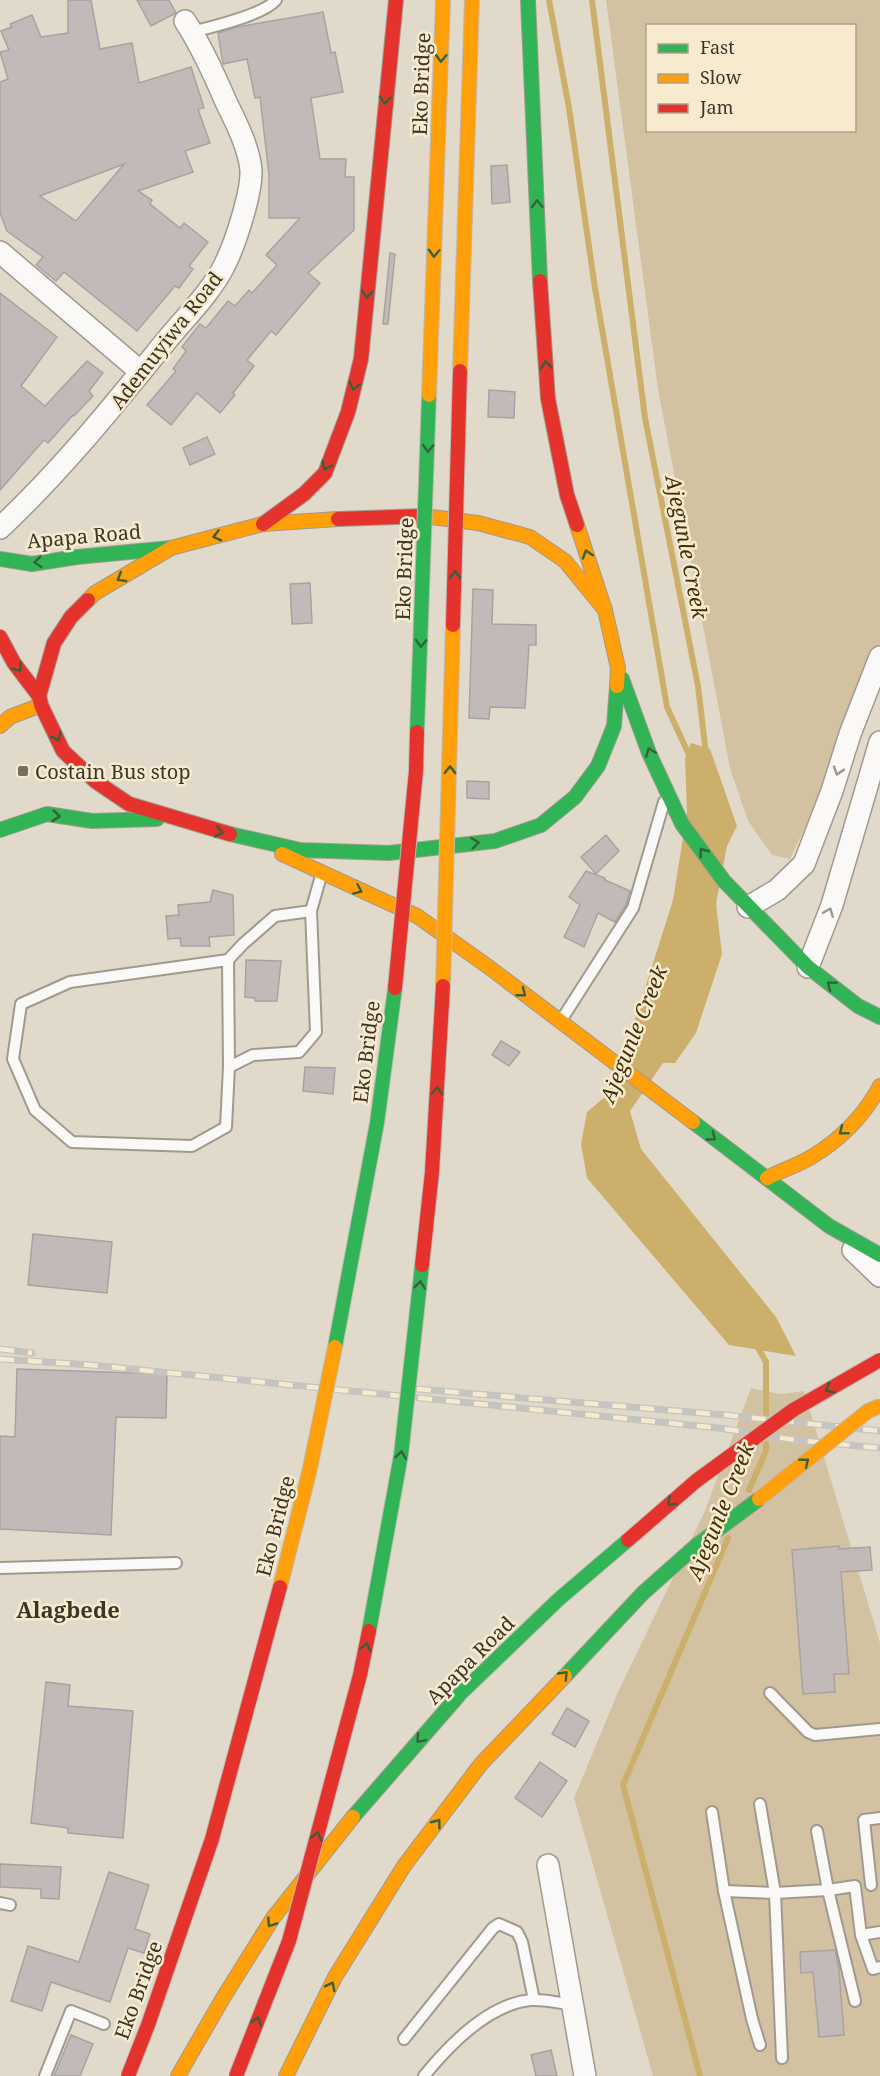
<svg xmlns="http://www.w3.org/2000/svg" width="880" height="2076" font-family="'Noto Serif',serif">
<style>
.green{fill:#d3c2a1;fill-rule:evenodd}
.water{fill:#cdaf6c}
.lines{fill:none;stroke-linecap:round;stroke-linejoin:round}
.stream{stroke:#cdaf6c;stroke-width:6}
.building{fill:#c1bab8;stroke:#a9a2a0;stroke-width:1.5;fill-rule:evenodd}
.lane-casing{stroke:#a09a8e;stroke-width:14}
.street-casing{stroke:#a09a8e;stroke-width:24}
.fast-casing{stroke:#a09a8e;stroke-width:16}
.slow-casing{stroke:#a09a8e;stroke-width:16}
.jam-casing{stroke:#a09a8e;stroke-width:16}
.lane{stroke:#faf9f7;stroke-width:10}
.street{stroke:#faf9f7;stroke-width:21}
.fast{stroke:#30b455;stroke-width:14}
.slow{stroke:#ff9f0a;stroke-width:14}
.jam{stroke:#e5322d;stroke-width:14}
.rail-casing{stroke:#c6c4c0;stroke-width:7}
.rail{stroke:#f8eace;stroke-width:4.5;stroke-dasharray:14;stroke-linecap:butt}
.fast-bridge-casing{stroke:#bfbab3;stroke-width:16;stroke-linecap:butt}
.slow-bridge-casing{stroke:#bfbab3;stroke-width:16;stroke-linecap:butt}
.jam-bridge-casing{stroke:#bfbab3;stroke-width:16;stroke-linecap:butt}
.fast-bridge{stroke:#30b455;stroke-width:14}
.slow-bridge{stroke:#ff9f0a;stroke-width:14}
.jam-bridge{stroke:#e5322d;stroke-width:14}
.oneway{stroke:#376139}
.oneway2{stroke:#9a9790}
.poi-dot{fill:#756f62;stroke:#f8eace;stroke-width:2}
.labels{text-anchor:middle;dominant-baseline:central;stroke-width:5;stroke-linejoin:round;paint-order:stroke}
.street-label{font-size:20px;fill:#3b352a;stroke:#f8eace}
.poi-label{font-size:20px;fill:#3b352a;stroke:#f8eace;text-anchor:start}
.water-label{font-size:21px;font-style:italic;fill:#413109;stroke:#f8eace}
.quarter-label{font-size:22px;font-weight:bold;fill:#3b352a;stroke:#f8eace}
</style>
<rect width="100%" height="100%" fill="#e1dacb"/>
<!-- green -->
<g class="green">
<path d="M606 0H880V645L833 768 790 859 772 855 748 821 730 768 658 389ZM648 26H854V130H648Z"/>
<path d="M751 1388 780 1394 804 1391 880 1643V2076H653L574 1798 618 1692 704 1513Z"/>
</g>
<!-- water -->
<path class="water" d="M691 743 710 749 737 826 727 846 716 904 722 954 696 1033 675 1063H663L630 1111 641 1149 776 1317 796 1356 729 1345 587 1178 581 1144 587 1112 605 1097 635 1020 673 900 687 813 685 758Z"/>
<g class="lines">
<!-- stream -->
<g class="stream">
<path d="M549 0 569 108 595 288 667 707 690 757"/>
<path d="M592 0 645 418 698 686 706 754"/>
<path d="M756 1344 766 1362V1416"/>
<path d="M749 1490 766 1451V1444"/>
<path d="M700 2076 623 1785 728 1538"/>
</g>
</g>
<!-- building -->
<g class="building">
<path d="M68 0H91L100 49 132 43 139 83 191 67 204 108 198 109 210 143 185 151 193 172 138 191 152 200 150 204 180 228 184 223 208 242 189 266 193 269 179 288 175 286 137 331 64 272 56 281 36 265 43 257 7 231 0 213V82L8 79 0 52 9 50 1 31 12 27 10 24 32 15 41 37 68 33ZM124 164 76 221 40 196Z"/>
<path d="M137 0H169L176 13 151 26Z"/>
<path d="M323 12 331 53 335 52 343 92 311 98 320 159H346L345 177H354V230L308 273 320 283 276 335 271 331 247 360 254 366 233 393 235 395 220 413 197 393 171 425 147 405 176 371 173 369 186 351 182 347 200 324 206 328 228 301 235 306 249 290 252 293 277 265 266 255 300 218H269V175L260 97 255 98 247 59 223 64 218 33 237 27Z"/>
<path d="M507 165 510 202 492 204 491 166Z"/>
<path d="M390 253 395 254 388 324H383Z"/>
<path d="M0 293 57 337 21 386 45 406 87 361 103 373 89 391 93 396 74 416 73 415 48 443 44 440 0 490Z"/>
<path d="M489 390 515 392 514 418 488 417Z"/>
<path d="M207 437 215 454 190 465 183 448Z"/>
<path d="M310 583 312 623 292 624 290 584Z"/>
<path d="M473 589 493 590 492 624 536 625V645H529L525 708 490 707 489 719 469 718Z"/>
<path d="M467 781 489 782V799L467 798Z"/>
<path d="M606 835 619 851 596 874 581 857Z"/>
<path d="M586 871 605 878V880L630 891 626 905 615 922 598 913 584 947 564 937 580 905 569 897Z"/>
<path d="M213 890 233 895 234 935 209 937 210 946H181L180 938 168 939 166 916 179 915 178 905 210 902Z"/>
<path d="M246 960 281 961 277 1001H255V998L245 997Z"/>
<path d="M501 1041 520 1052 509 1066 492 1055Z"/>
<path d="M305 1067 335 1068 333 1094 303 1091Z"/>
<path d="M33 1234 112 1242 107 1293 28 1285Z"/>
<path d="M17 1369 167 1374 166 1418 116 1417 111 1535 0 1529V1436L15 1437Z"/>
<path d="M839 1546V1549L870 1547 872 1570 841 1572 849 1674H834L835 1692 803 1694 792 1550Z"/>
<path d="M46 1682 70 1685 68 1706 133 1711 123 1838 68 1833V1828L31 1823Z"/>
<path d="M567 1708 589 1721 575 1747 552 1734Z"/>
<path d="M540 1762 567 1781 542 1817 515 1798Z"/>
<path d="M0 1864 61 1867 59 1899 41 1898V1889L0 1887Z"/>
<path d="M109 1872 149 1885 135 1929 150 1934 144 1953 128 1948 110 2002 51 1982 42 2011 11 2001 28 1946 79 1962Z"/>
<path d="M835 1950 839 1969 844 2035 819 2037 813 1972 801 1973 800 1952Z"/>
<path d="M71 2035 93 2044 80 2076H54Z"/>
<path d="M551 2050 557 2076H536L531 2055Z"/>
</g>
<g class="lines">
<!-- lane casing -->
<g class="lane-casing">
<g id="lane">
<path d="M192 32C211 27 264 15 276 0"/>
<path d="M311 911 275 916 243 944 228 960 70 982 21 1004 13 1059 35 1110 72 1142 192 1146 226 1127 229 1067 253 1055 299 1052 316 1032 311 911 321 876"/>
<path d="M228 960 229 1067"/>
<path d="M562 1019 633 908 664 802"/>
<path d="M0 1568 176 1563"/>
<path d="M770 1693 808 1732 815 1735 880 1729"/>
<path d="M760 1804 775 1893 828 1890 817 1831"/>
<path d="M712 1812 724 1891"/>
<path d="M871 1885 864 1820 880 1818"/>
<path d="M0 1903 10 1905"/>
<path d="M861 1935 880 1932"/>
<path d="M855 2001 828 1890 855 1886 861 1935 873 1969 880 1967"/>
<path d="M404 2039 493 1928 499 1924 517 1932 522 1942 534 2000"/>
<path d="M760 2045 752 2019 724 1891 775 1893 782 2058"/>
<path d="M45 2076 71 2011 104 2024"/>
<path d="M424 2076C450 2044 489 2004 531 2000 545 1999 560 2003 573 2005"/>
</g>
</g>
<!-- street casing -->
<g class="street-casing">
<g id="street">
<path d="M0 252 141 372"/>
<path d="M0 528C62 470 113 406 166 341 185 318 214 289 226 262 236 241 252 192 251 170 249 148 236 122 226 102 214 74 202 47 185 21"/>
<path d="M748 907 777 890 804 864 832 791 850 734 880 657"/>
<path d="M808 967 832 905 880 742"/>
<path d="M853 1250 880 1276"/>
<path d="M548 1865 585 2076"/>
</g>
</g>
<!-- fast casing -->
<g class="fast-casing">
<g id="fast">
<path d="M528 0 540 281"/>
<path d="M0 559 32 564 77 557 171 548"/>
<path d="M622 679 649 753 682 824 724 881 808 967 858 1006 880 1017"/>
<path d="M0 830 47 814 92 821 157 819"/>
<path d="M230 834 300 850 389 853 495 841 541 825 575 797 598 766 614 726 617 686"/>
<path d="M693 1122 829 1226 880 1255"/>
<path d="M565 1676 643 1593 697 1545 759 1499"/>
<path d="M353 1817 459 1695"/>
</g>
</g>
<!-- slow casing -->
<g class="slow-casing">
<g id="slow">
<path d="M424 516 478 523 530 537 565 561 605 610 618 668 617 686"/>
<path d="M577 525 605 610"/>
<path d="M88 600 95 593 171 548 263 524 338 519"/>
<path d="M0 726 10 717 41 705"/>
<path d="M282 854 417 916 490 968 693 1122"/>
<path d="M767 1178C782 1170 799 1165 813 1156 841 1139 865 1114 880 1086"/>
<path d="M178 2076 223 1998 273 1918 353 1817"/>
<path d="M286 2076 335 1977 404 1866 481 1764 565 1676"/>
</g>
</g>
<!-- jam casing -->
<g class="jam-casing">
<g id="jam">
<path d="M540 281 548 399 567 495 577 525"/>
<path d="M338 519 424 516"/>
<path d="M263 524 304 494 325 473 348 412 361 359 396 0"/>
<path d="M88 600 71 617 54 643 39 696 41 705 63 751 95 781 129 804 230 834"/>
<path d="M0 637 14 663 39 696"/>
</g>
</g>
<!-- lane -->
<use href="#lane" class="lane"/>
<!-- street -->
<use href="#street" class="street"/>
<!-- fast -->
<use href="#fast" class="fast"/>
<!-- slow -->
<use href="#slow" class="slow"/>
<!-- jam -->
<use href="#jam" class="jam"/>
<!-- rail casing -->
<g class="rail-casing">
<g id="rail">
<path d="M0 1349 32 1353"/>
<path d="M0 1359 91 1365 719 1428 795 1440 880 1448"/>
<path d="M417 1389 726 1415 880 1431"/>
</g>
</g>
<!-- rail -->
<use href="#rail" class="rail"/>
<!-- fast-bridge casing -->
<g class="fast-bridge-casing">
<g id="fast-bridge">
<path d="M417 732 429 395"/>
<path d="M335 1347 377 1123 395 988"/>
<path d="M369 1631 401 1455 422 1265"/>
<path d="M459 1695 559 1599 628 1540"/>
</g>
</g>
<!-- slow-bridge casing -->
<g class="slow-bridge-casing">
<g id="slow-bridge">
<path d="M460 371 472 0"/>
<path d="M429 395 443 0"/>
<path d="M443 986 453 625"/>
<path d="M759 1499 868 1411 880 1406"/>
<path d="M280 1587 309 1473 335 1347"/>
</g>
</g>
<!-- jam-bridge casing -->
<g class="jam-bridge-casing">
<g id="jam-bridge">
<path d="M453 625 460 371"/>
<path d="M395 988 416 771 417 732"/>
<path d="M422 1265 432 1172 443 986"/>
<path d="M628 1540 696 1481 793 1410 880 1360"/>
<path d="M128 2076 148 2025 212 1839 280 1587"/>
<path d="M236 2076 289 1941 360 1675 369 1631"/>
</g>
</g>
<!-- fast-bridge -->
<use href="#fast-bridge" class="fast-bridge"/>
<!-- slow-bridge -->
<use href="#slow-bridge" class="slow-bridge"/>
<!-- jam-bridge -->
<use href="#jam-bridge" class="jam-bridge"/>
</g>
<!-- one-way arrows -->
<defs><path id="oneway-chevron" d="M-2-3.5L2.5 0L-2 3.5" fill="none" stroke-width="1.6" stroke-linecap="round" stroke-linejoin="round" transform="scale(1.5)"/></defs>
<g class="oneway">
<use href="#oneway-chevron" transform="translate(441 58) rotate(92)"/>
<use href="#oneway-chevron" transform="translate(385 100) rotate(96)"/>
<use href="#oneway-chevron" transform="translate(537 204) rotate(-92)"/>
<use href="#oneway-chevron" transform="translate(434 253) rotate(92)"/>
<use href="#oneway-chevron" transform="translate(367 294) rotate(95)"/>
<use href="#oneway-chevron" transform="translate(546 365) rotate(-94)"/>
<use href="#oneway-chevron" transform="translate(354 386) rotate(104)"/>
<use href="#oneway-chevron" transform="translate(428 448) rotate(92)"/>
<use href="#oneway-chevron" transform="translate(326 466) rotate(115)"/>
<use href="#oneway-chevron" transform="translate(217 536) rotate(166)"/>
<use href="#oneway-chevron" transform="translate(587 554) rotate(-108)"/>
<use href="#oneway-chevron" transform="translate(38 562) rotate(175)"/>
<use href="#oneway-chevron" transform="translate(455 575) rotate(-89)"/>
<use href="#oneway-chevron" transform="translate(121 578) rotate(149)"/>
<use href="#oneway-chevron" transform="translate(421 643) rotate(92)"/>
<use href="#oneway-chevron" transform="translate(18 668) rotate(54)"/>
<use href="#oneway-chevron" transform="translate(57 737) rotate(64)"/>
<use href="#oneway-chevron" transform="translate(650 752) rotate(-112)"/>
<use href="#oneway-chevron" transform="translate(450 770) rotate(-89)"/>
<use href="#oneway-chevron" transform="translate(56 816) rotate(6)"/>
<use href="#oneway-chevron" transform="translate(219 832) rotate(11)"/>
<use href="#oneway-chevron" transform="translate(475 843) rotate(-6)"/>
<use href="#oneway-chevron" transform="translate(703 852) rotate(-127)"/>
<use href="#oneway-chevron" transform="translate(358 890) rotate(24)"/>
<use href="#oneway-chevron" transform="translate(831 985) rotate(-142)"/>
<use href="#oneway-chevron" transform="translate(522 993) rotate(38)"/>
<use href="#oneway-chevron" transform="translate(437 1091) rotate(-87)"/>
<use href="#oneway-chevron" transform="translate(843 1131) rotate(141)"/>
<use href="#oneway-chevron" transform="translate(712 1137) rotate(36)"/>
<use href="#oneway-chevron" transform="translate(420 1285) rotate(-84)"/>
<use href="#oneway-chevron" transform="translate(829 1389) rotate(150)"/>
<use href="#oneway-chevron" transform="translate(401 1455) rotate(-82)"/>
<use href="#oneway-chevron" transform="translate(805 1462) rotate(-39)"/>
<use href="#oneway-chevron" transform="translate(671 1502) rotate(139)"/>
<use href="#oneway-chevron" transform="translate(366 1647) rotate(-78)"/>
<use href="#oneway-chevron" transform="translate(564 1675) rotate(-46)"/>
<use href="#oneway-chevron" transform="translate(420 1739) rotate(131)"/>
<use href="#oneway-chevron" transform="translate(437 1823) rotate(-53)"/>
<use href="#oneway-chevron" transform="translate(317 1836) rotate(-75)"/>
<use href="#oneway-chevron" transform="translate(271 1923) rotate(124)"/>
<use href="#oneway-chevron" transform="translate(331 1986) rotate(-63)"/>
<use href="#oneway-chevron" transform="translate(257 2021) rotate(-69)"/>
</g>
<g class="oneway2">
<use href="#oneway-chevron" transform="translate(838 771) rotate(108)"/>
<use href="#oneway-chevron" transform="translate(829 912) rotate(-68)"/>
</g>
<!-- markers -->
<rect class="poi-dot" x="17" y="765" width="12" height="12" rx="3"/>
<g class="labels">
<!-- street labels -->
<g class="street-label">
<text transform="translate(421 84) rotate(-88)">Eko Bridge</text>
<text transform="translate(166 340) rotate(-52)">Ademuyiwa Road</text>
<text transform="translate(84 536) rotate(-5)">Apapa Road</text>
<text transform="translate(404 569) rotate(-88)">Eko Bridge</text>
<text transform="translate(366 1052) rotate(-83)">Eko Bridge</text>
<text transform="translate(275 1526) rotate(-76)">Eko Bridge</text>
<text transform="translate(470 1660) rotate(-45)">Apapa Road</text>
<text transform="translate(138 1990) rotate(-70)">Eko Bridge</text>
</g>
<!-- poi labels -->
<g class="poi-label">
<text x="35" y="771">Costain Bus stop</text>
</g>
<!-- water labels -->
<g class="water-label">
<text transform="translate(687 547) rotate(79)">Ajegunle Creek</text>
<text transform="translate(633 1034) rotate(-68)">Ajegunle Creek</text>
<text transform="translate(720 1511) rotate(-68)">Ajegunle Creek</text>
</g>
<!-- quarter labels -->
<g class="quarter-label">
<text x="68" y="1609">Alagbede</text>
</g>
</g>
<!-- legend -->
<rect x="646" y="24" width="210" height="108" fill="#f8eace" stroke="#aca28c" stroke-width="1.5"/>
<rect x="658" y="44" width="30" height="9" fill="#30b455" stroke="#aca28c" stroke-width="1.5"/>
<text x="700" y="54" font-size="18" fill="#3b352a">Fast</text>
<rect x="658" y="74" width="30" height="9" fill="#ff9f0a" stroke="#aca28c" stroke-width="1.5"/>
<text x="700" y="84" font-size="18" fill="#3b352a">Slow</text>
<rect x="658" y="104" width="30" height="9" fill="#e5322d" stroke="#aca28c" stroke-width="1.5"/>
<text x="700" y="114" font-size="18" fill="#3b352a">Jam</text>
</svg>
